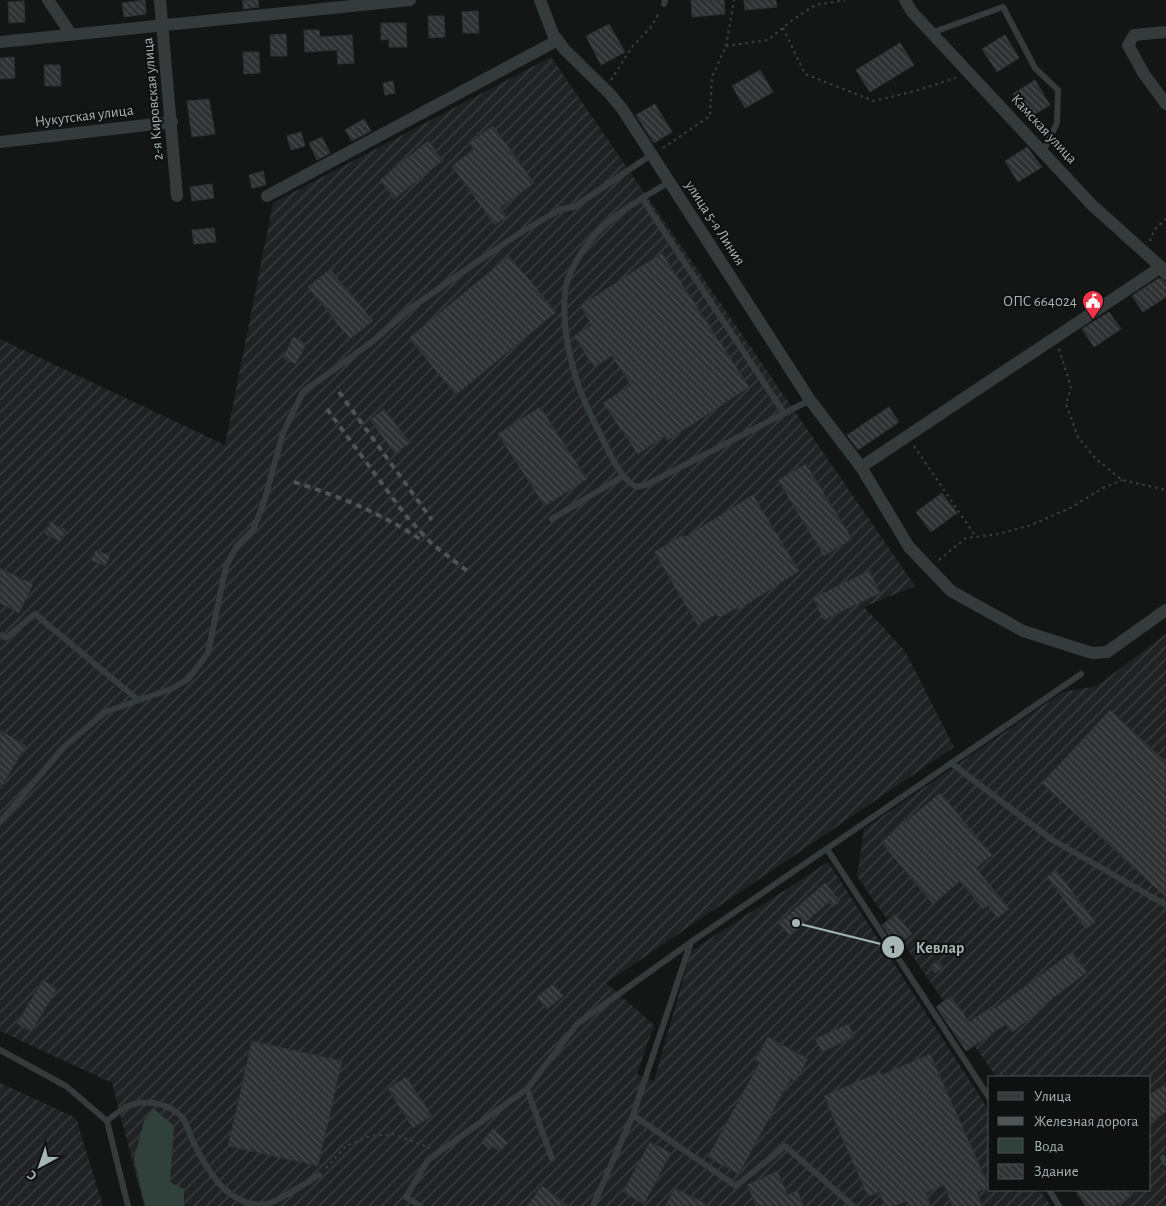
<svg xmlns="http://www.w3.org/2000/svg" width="1166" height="1206" font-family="'Alegreya Sans',sans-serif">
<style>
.industrial{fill:url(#industrial-furrows)}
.water{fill:#30413b}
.building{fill:url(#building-back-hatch);stroke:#2e3132}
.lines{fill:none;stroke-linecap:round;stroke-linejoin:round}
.path{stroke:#3b4242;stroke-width:2;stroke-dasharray:2.5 4;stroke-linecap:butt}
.lane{stroke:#353b3b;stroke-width:6}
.street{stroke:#353b3b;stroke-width:12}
.rail{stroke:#4c5454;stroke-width:4;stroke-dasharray:6 5;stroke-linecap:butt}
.labels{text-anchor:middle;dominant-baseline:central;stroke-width:4;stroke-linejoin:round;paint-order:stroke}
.street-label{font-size:15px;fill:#a6b6b5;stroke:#0f1111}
.poi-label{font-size:15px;fill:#a6b6b5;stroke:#0f1111;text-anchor:end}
.leader{fill:none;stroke:#a6b6b5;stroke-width:2}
.callout-dot{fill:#a6b6b5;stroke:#0f1111;stroke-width:2}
.mark-label{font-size:15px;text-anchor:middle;font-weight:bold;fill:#111}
.callout-label{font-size:16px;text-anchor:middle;font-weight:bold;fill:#a6b6b5;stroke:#0f1111;stroke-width:4;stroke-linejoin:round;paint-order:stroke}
</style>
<defs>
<pattern id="industrial-furrows" width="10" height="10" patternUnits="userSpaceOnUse" patternTransform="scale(1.25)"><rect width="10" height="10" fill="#202223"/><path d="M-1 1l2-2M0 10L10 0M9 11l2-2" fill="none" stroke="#3d4041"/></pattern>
<pattern id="building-back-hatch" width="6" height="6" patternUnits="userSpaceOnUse" patternTransform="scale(1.25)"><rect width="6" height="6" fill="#2f3132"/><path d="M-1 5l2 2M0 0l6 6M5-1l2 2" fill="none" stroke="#4a4d4d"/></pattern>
</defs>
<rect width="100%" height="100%" fill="#141616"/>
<!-- industrial -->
<g class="industrial">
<path d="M551 57 915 586 864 607 905 651 954 747 606 983 654 1025 637 1074 654 1081 691 951 828 862 990 1112V1190H1040L1051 1206H144L112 1083 0 1031V339L225 445 273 203Z"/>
<path d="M1166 634V1206H1085L1074 1190H1150V1077H996L857 876 864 829 1063 692 1097 686Z"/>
<path d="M0 1083 76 1118 103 1206H0Z"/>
</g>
<!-- water -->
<path class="water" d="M154 1109 174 1126 170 1182 184 1189V1206H146L144 1202 134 1159 144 1121Z"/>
<!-- building -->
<g class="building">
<path d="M145 0 146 14 124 17 122 3Z"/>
<path d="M243 0H258L259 7 243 9Z"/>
<path d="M691 0H724L725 14 692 17Z"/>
<path d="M744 0H776L777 7 745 10Z"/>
<path d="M24 1 25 22 9 23 8 2Z"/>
<path d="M478 11 479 33H463L462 12Z"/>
<path d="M428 16H444L445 37 429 38Z"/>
<path d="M381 23H406L407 47H389V39L381 40Z"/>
<path d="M609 24 625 52 601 65 586 36Z"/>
<path d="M304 30H319L320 37 352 35 354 63 338 64 337 50 305 52Z"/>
<path d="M286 34 287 56H271L270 35Z"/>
<path d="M1005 35 1019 58 997 72 982 49Z"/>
<path d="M900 43 914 65 870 92 856 70Z"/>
<path d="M243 52H259L260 73 244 74Z"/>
<path d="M14 57 15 78 0 79V58Z"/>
<path d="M44 65H60L61 86H45Z"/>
<path d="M760 70 773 92 745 108 732 86Z"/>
<path d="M1035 80 1050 105 1028 118 1013 94Z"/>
<path d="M393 81 395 93 385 95 383 83Z"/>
<path d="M209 99 215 134 192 137 187 101Z"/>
<path d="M655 104 672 132 654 143 636 115Z"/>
<path d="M364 119 371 131 352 141 345 130Z"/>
<path d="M493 126 534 183 500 208 507 217 495 225 452 166 474 149 469 143Z"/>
<path d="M301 132 305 146 291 150 287 136Z"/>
<path d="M322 137 330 153 317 160 309 143Z"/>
<path d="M428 141 443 160 394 199 380 180Z"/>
<path d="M1027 147 1042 167 1018 182 1005 161Z"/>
<path d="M263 171 266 185 252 188 249 175Z"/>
<path d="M212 184 214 198 192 201 190 187Z"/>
<path d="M214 228 216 242 194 244 192 230Z"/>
<path d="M662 253 749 387 667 441 665 436 638 454 603 403 631 385 612 356 594 367 574 336 592 325 580 306Z"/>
<path d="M509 256 556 312 456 395 409 338Z"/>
<path d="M330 269 373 321 350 339 308 287Z"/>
<path d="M1159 278 1166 282V297L1143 312 1132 296Z"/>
<path d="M1109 312 1121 329 1094 347 1082 329Z"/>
<path d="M293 337 306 344 296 364 283 358Z"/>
<path d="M540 407 587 479 545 506 498 434Z"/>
<path d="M889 407 899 422 858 450 847 435Z"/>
<path d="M384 409 410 443 395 453 370 420Z"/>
<path d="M806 464 852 539 824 556 778 480Z"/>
<path d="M942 493 957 513 931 532 916 512Z"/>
<path d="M753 495 799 571 738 610 737 608 719 618 717 614 698 625 654 552 683 535 685 537Z"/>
<path d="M50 522 66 530 60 541 45 534Z"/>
<path d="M96 550 110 556 105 566 91 560Z"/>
<path d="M0 568 33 584 19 613 0 603Z"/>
<path d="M869 571 880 593 824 620 813 598Z"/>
<path d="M1110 710 1166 762V897L1042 783Z"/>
<path d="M0 730 26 746 0 789Z"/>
<path d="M940 793 992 855 976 868 1009 909 998 918 988 905 983 909 960 881 933 904 881 842Z"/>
<path d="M1056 870 1095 922 1086 929 1047 877Z"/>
<path d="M825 883 840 901 833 907 829 902 790 936 779 923Z"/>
<path d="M896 914 912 934 896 946 882 925Z"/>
<path d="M1072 952 1087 972 1039 1009 1040 1011 1012 1032 1006 1024 966 1051 936 1007 951 996 969 1022 993 1006 994 1009Z"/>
<path d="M938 960 943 968 935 973 930 966Z"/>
<path d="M43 980 57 989 31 1032 17 1023Z"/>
<path d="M553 984 563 996 547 1009 537 997Z"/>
<path d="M848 1024 854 1037 822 1052 815 1039Z"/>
<path d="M768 1037 808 1059 796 1081 791 1078 739 1174 708 1157 760 1062 755 1060Z"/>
<path d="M252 1041 342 1061 318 1166 228 1146Z"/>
<path d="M930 1054 989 1187 977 1192 982 1206H952L944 1185 926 1193 931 1206H909L907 1201 895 1206H885L879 1192 868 1197 824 1096 880 1072 881 1075Z"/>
<path d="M406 1077 432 1116 413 1128 388 1089Z"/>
<path d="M1166 1084V1112L1150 1122V1094Z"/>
<path d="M493 1129 508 1143 500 1152 493 1146 490 1150 481 1142Z"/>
<path d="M650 1142 671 1153 644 1204 623 1192Z"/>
<path d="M777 1171 788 1195 797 1190 804 1206H756L747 1185Z"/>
<path d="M542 1186 568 1206H527Z"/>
<path d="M675 1188 710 1206H665Z"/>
<path d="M1076 1190H1128L1131 1196 1115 1206H1086Z"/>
</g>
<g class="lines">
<!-- path -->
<g class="path">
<path d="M783 28 805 74 874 101 915 91 958 77"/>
<path d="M726 46 734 0"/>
<path d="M611 80 632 47 651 27 659 13"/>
<path d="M663 148 710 116 712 77 726 46 768 40 791 21 815 5 845 0"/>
<path d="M1150 241 1154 230 1166 219"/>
<path d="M1059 349 1071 387 1066 404 1078 437 1095 458 1122 480 1166 490"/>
<path d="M914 446 976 537"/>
<path d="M939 560 966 538 999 534 1031 525 1070 508 1103 488 1122 480"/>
<path d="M326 1168 346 1146 370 1136 393 1134 430 1148"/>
</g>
<!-- lane -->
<g class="lane">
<path d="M664 4 665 0"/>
<path d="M931 33 1003 7 1035 68 1058 90 1057 123 1043 152"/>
<path d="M669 182C643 198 615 213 595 235 583 248 566 275 565 292 561 337 575 385 595 424 605 442 618 478 636 487L648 484 810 400"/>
<path d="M642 198 784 413"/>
<path d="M552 519 623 476"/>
<path d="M0 635 6 638 35 614 137 699"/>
<path d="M951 763 1051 839 1166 905"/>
<path d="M0 822 64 747 105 712 171 689 188 679 208 653 226 566 237 546 253 530 264 502 283 433 303 392 373 341 411 308 474 264 523 231 561 209 574 207 651 155"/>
<path d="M827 849 990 1099"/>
<path d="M0 1050 66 1086 107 1121 128 1206"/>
<path d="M633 1115 736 1186 785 1146 853 1206"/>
<path d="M107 1121C113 1116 119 1111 126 1107 144 1098 168 1103 182 1117 187 1123 189 1134 193 1141 206 1169 227 1205 262 1205 273 1205 308 1182 319 1175"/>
<path d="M1163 1158 1166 1163"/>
<path d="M552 1159 527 1089 577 1024 691 942"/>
<path d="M1049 1190 1059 1206"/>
<path d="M420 1206 406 1197 428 1160 527 1089"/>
<path d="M593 1206 633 1115 691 942 1081 674"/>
</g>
<!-- street -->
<g class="street">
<path d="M48 0 71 34"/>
<path d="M160 0 177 196"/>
<path d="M540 0 553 34 565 50 610 94 623 110 810 400 861 467 909 547 951 591 1023 631 1092 653 1107 652 1166 610"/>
<path d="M905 0 912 12 1092 205 1161 267 1166 274"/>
<path d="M1166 32 1134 35 1128 45 1144 74 1166 104"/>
<path d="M0 42 410 0"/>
<path d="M0 142 172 122"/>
<path d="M267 196 558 40"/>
<path d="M861 467 1161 267"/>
</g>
<!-- rail -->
<g class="rail">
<path d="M339 392 432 520"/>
<path d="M327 409 406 516 432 544 470 573"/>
<path d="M294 482C339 496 383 514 423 541"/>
</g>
</g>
<!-- icons -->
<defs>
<g id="civic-pin" transform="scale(1.125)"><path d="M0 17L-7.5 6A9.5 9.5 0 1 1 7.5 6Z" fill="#ef3348" stroke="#0f1111"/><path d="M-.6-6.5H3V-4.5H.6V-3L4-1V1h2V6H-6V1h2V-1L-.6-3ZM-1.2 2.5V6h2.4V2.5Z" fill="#fff"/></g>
</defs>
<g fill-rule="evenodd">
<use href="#civic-pin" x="1093" y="301"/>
</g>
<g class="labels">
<!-- street labels -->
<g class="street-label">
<text transform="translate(153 99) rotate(-95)">2-я Кировская улица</text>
<text transform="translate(84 116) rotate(-7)">Нукутская улица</text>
<text transform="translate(1044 129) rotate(47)">Камская улица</text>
<text transform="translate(715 223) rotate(57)">улица 5-я Линия</text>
</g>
<!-- poi labels -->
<g class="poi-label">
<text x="1077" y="301">ОПС 664024</text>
</g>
</g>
<!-- callouts -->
<path class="leader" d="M796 923L893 947"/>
<g class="callout-dot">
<circle cx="796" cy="923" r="5"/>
<circle cx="893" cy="947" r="12"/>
</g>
<g class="mark-label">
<text x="893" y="953">1</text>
</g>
<g class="callout-label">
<text x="940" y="953">Кевлар</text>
</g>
<!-- legend -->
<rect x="988" y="1076" width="162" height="115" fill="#0f1111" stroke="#4b5353"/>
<rect x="998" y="1092" width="25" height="8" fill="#353b3b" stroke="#4b5353"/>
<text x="1034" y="1101" font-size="15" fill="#a6b6b5">Улица</text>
<rect x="998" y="1117" width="25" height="8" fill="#4c5454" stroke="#4b5353"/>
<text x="1034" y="1126" font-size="15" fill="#a6b6b5">Железная дорога</text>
<rect x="998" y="1138" width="25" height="15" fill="#30413b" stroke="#4b5353"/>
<text x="1034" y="1151" font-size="15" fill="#a6b6b5">Вода</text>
<rect x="998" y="1164" width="25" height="15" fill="url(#building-back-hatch)" stroke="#4b5353"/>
<text x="1034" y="1176" font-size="15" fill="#a6b6b5">Здание</text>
<!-- north arrow -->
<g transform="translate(40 1166) rotate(220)" stroke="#0f1111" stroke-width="4" paint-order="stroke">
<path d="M0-4L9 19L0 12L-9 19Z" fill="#a6b6b5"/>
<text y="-8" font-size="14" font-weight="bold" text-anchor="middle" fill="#a6b6b5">С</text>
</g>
</svg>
